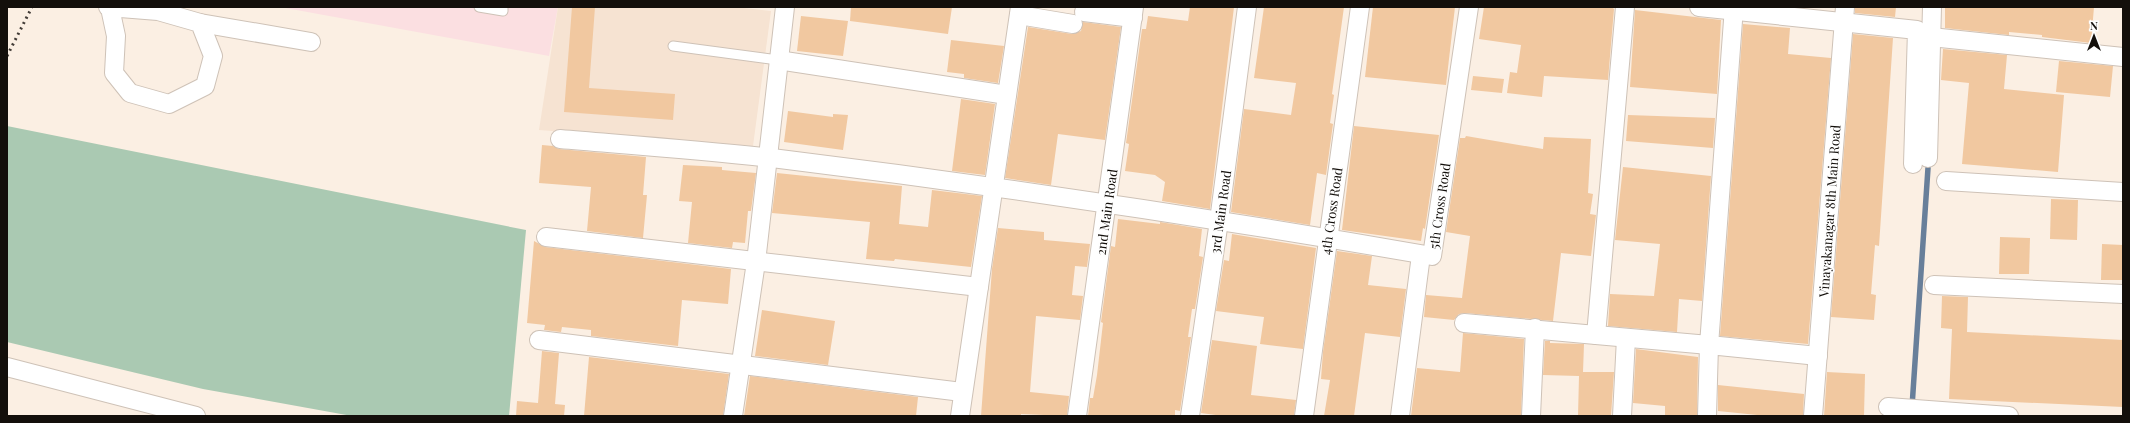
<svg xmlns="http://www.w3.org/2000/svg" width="2130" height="423" font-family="'Playfair Display',serif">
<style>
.commercial{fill:#fbdfe1}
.built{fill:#f6e3d2}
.green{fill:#aac9b2}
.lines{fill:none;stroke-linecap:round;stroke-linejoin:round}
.stream{stroke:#687f9a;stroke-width:5.5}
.building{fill:#f1c8a0}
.service-casing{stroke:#cec2b7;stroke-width:11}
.minor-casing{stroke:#cec2b7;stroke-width:20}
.service{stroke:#fff;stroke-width:9}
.minor{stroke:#fff;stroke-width:18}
.rail{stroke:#423c37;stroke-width:3;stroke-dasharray:2 4;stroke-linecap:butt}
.labels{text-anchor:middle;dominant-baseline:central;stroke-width:3.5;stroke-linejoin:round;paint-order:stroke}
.street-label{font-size:13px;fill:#130f0b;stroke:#fefefe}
</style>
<rect width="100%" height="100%" fill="#fbefe3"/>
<!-- commercial -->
<path class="commercial" d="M280 7H558L549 56Z"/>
<!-- built -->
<path class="built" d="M558 7H735L771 11 753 146 539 130Z"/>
<!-- green -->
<path class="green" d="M7 126 526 230 509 416H352L203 389 7 342Z"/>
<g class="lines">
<!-- stream -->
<path class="stream" d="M1912 407 1928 168"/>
</g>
<!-- building -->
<g class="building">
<path d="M572 7H595L589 88 675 94 673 120 564 112Z"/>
<path d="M851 7H952L948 34 850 21Z"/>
<path d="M1190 7H1234L1210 209 1162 201 1165 182 1155 175 1125 171 1129 144 1126 143 1142 29H1146L1148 16 1188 21Z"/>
<path d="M1264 7H1344L1332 94 1334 95 1330 123 1333 124 1326 175 1317 173 1310 225 1231 212 1244 109 1291 115 1296 83 1254 78Z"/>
<path d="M1373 7H1455L1446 85 1365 77Z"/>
<path d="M1484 7H1612L1614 9 1608 80 1544 76 1542 97 1507 93 1510 72 1517 73 1521 45 1479 39Z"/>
<path d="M1855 7H1896L1895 17 1855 13Z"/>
<path d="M1945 7H2094L2091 43 2042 37V35L2009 32V35L1945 28Z"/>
<path d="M1635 10 1721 20 1717 94 1630 87Z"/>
<path d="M801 16 848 21 843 56 797 51Z"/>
<path d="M1083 22 1121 27 1105 140 1058 134 1051 185 1005 178 1028 27 1072 34 1081 31Z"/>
<path d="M1743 24 1790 28 1788 54 1831 58 1808 344 1720 336Z"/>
<path d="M1853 34 1893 38 1879 246 1875 245 1871 294 1876 295 1874 320 1831 317Z"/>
<path d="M951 40 1004 46 998 83 964 78V74L947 72Z"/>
<path d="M1943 49 2007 55 2004 89 2064 95 2058 172 1962 164 1969 83 1941 80Z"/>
<path d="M2059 61 2113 66 2110 97 2056 92Z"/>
<path d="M1473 76 1504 79 1502 93 1471 90Z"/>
<path d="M961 99 995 104 985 175 952 171Z"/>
<path d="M788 111 833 117V114L848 115 843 150 784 142Z"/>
<path d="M1628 115 1715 118 1713 148 1626 141Z"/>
<path d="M1354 126 1439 135 1425 229 1423 228 1421 241 1342 230Z"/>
<path d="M1466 136 1543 149 1544 137 1591 139 1588 193 1593 194 1590 214 1596 215 1591 256 1561 253 1553 321 1465 313 1459 314 1454 320 1424 317 1426 295 1462 298 1470 236 1446 232 1460 138H1465Z"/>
<path d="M542 145 553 146 559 149 646 157 643 195H647L643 238 587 231 591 187 539 183Z"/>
<path d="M683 165 722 167V170L756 173 751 211H748L745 243 733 242 732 248 688 243 692 202 679 201Z"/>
<path d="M1623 167 1711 176 1702 301 1679 299 1677 332 1608 326 1610 294 1654 296 1660 244 1615 240Z"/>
<path d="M777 173 902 186 899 224 928 227 932 190 982 196 971 267 895 259 894 261 866 259 870 222 772 213Z"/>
<path d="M2051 199 2078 200 2077 240 2050 239Z"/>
<path d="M1118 219 1160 224V222L1202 229 1199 256 1203 257 1195 309H1192L1188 337H1191L1180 411 1175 410V416H1088L1090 398H1093L1097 375 1103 323 1101 322 1111 246 1115 247Z"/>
<path d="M998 228 1044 232V240L1090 244 1087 267 1075 266 1072 295 1083 296 1080 320 1036 316 1030 392 1069 396 1067 416 1021 414V416H981L992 269Z"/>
<path d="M1232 234 1316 248 1303 349 1260 344 1264 317 1216 311 1224 260 1229 261Z"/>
<path d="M2000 237 2030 238 2029 274H1999Z"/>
<path d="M534 241 545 247 731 269 728 304 682 300 678 346 591 336V330L562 327 561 332 544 330 545 325 527 323Z"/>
<path d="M2102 244 2123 245V280H2101Z"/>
<path d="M1337 251 1372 256 1368 285 1406 289 1400 337 1365 333 1354 416H1324L1330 380 1321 379 1323 352Z"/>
<path d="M1942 296 1968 297 1967 332 2123 340V407L1949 399 1952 329 1941 328Z"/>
<path d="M762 310 835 321 828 365 755 356Z"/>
<path d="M1463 333 1524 339 1521 416H1411L1417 368 1460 372Z"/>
<path d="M1212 340 1257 346 1251 395 1296 400 1294 416H1223L1201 413Z"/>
<path d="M1545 341H1550V343L1584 344 1583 372H1614L1611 416H1578L1579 376 1543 375Z"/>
<path d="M1636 349 1698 357 1697 416H1665V406L1633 403Z"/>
<path d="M542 351 559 353 555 404 565 405 564 416H516L517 401 538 403Z"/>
<path d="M589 357 729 374 723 416H584Z"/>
<path d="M1827 372 1865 374 1864 416H1824Z"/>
<path d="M750 376 918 397 916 416H744Z"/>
<path d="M1718 385 1804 394 1803 416H1767L1718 411Z"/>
</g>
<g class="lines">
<!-- service casing -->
<g class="service-casing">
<g id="service">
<path d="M479 7 503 11V7"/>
<path d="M673 46 778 60"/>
</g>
</g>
<!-- minor casing -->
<g class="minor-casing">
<g id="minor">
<path d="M108 7 158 11 200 23 213 56 205 86 169 104 130 93 114 73 116 36 110 8"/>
<path d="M1699 7 1917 30 1913 164"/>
<path d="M1084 12 1133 18"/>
<path d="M1019 15 1073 24"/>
<path d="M200 23 311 42"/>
<path d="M1931 37 2123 57"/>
<path d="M778 60 1007 95"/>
<path d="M560 139C631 145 701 150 772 158 992 185 1213 218 1432 256L1469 7"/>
<path d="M1928 158 1932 7"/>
<path d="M1946 181 2123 192"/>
<path d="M546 237 979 287"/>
<path d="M1934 285 2123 294"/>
<path d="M1464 323 1596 335 1625 7"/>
<path d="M1596 335 1709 345 1734 7"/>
<path d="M539 340 962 392"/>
<path d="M7 367 196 416"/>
<path d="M1888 407 2009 416"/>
<path d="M733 416 756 262 785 7"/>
<path d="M960 416 1020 7"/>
<path d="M1077 416 1134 7"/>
<path d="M1190 416 1219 221 1247 7"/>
<path d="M1304 416 1360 7"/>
<path d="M1400 416 1421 255"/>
<path d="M1531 416 1535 328"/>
<path d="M1622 416 1626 338"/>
<path d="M1707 416 1709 345 1818 356"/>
<path d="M1813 416 1845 7"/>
</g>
</g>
<!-- service -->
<use href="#service" class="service"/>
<!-- minor -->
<use href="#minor" class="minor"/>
<!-- rail -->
<path class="rail" d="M7 56 32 7"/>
</g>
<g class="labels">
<!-- street labels -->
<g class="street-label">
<text transform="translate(1439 206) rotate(-82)">5th Cross Road</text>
<text transform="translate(1331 211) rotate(-82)">4th Cross Road</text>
<text transform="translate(1829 211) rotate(-86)">Vinayakanagar 8th Main Road</text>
<text transform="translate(1106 212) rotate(-82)">2nd Main Road</text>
<text transform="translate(1220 212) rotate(-82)">3rd Main Road</text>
</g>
</g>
<!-- border -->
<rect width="2130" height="423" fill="none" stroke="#130f0b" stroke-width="16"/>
<!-- north arrow -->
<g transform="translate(2094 36)" stroke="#fefefe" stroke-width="3" paint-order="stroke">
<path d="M0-3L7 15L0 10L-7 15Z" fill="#130f0b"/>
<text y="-6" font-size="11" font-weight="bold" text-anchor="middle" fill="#130f0b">N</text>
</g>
</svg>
